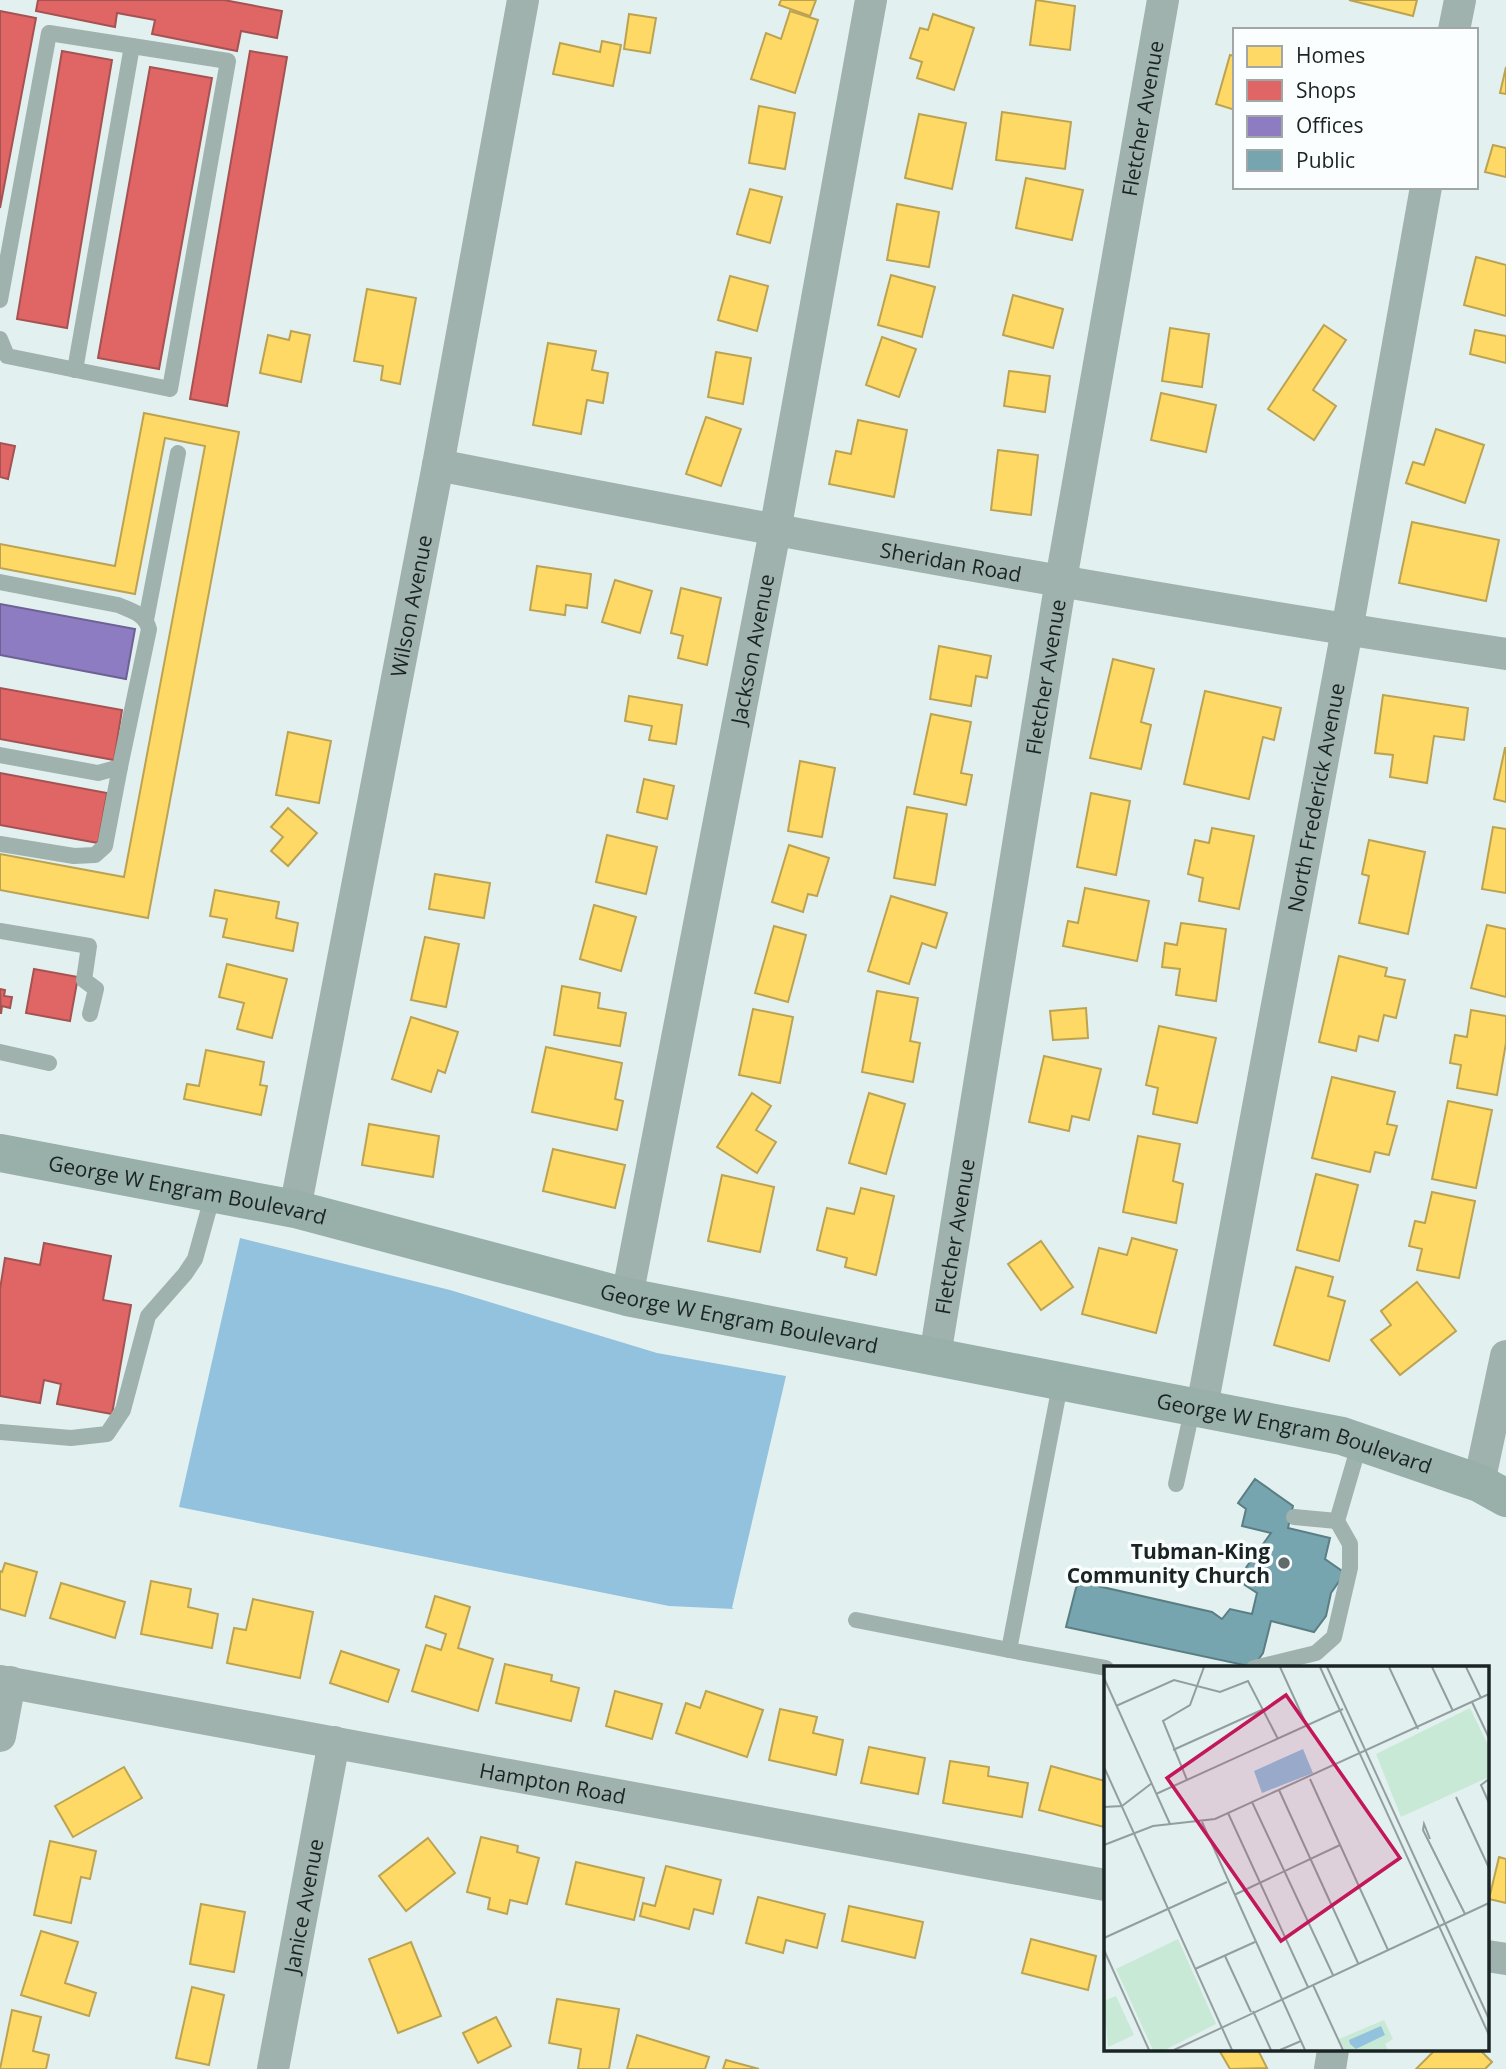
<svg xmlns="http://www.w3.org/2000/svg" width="1506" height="2069" font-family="'Open Sans',sans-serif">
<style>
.water{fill:#92c2dd}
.homes{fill:#ffd966;stroke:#bba352;stroke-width:2}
.shops{fill:#e06666;stroke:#a55252;stroke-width:2}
.offices{fill:#8e7cc3;stroke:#6c6293;stroke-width:2}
.public{fill:#76a5af;stroke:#5b7e85;stroke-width:2}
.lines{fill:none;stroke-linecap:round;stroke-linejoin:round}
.service{stroke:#9fb2ad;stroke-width:16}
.minor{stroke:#9fb2ad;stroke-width:32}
.secondary{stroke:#98afaa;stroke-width:38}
.poi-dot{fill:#616b6b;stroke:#fafefe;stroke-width:2.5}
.labels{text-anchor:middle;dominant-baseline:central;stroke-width:7;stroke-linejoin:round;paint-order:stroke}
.street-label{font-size:21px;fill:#1b2424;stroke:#fafefe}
.poi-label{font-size:21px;font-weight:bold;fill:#1b2424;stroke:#fafefe;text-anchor:end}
.inset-road{fill:none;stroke:#939e9e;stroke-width:2}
.view{fill:#c2185b;fill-opacity:0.15;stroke:#c2185b;stroke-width:3.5}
.inset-edge{fill:none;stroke:#1b2424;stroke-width:3.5}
</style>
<rect width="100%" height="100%" fill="#e3f0f0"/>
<!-- water -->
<path class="water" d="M240 1238 450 1290 657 1353 786 1376 732 1608 734 1609 669 1606 179 1507Z"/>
<!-- homes -->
<g class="homes">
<path d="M781 0H816L810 16 779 5Z"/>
<path d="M1036 0 1075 6 1070 50 1030 45Z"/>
<path d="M1349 0H1417L1413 16Z"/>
<path d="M790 11 818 20 795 93 751 79 766 33 781 39Z"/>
<path d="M629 14 656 18 650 53 624 49Z"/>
<path d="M933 14 974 28 954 90 917 78 922 62 910 58 920 28 928 30Z"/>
<path d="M602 41 621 45 613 86 553 74 560 43 600 52Z"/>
<path d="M1230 55 1235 56V110L1216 104Z"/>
<path d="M1506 67V94L1500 93Z"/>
<path d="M759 106 795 113 785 169 749 163Z"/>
<path d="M1002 112 1071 122 1065 169 996 160Z"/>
<path d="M919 114 966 123 952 189 905 178Z"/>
<path d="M1493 145 1506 148V177L1485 172Z"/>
<path d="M1026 178 1083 190 1072 240 1016 228Z"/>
<path d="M750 189 782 197 770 243 737 234Z"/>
<path d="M897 204 939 212 929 267 887 260Z"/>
<path d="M1476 257 1506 265V316L1464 305Z"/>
<path d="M891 275 935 287 922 337 878 325Z"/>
<path d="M730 276 768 286 757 331 718 320Z"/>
<path d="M367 289 416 298 400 384 381 380 383 366 354 361Z"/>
<path d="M1013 295 1063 309 1053 348 1003 335Z"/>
<path d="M1324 325 1346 340 1313 390 1336 406 1314 440 1268 409Z"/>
<path d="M1170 328 1209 334 1202 387 1162 381Z"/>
<path d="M1475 330 1506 336V363L1470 354Z"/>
<path d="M291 331 310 335 301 382 260 373 268 335 289 340Z"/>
<path d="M882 337 916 349 899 397 866 385Z"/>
<path d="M548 343 596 351 592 370 608 373 603 403 587 400 581 434 533 425Z"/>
<path d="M716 352 751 358 743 404 708 397Z"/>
<path d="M1009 371 1050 376 1045 412 1004 406Z"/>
<path d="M1161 393 1216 405 1206 452 1151 440Z"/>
<path d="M144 413 239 432 148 918 0 890V854L124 877 205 446 165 438 135 594 0 568V544L115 566Z"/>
<path d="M706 417 741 429 721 486 686 474Z"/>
<path d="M858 420 907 430 894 497 829 484 836 451 851 454Z"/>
<path d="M1436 429 1484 445 1465 503 1406 483 1413 462 1424 465Z"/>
<path d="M998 450 1038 455 1031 515 991 510Z"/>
<path d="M1412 522 1499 540 1486 601 1399 583Z"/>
<path d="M537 566 591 574 587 608 566 605 565 615 530 610Z"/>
<path d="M615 580 652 591 640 633 602 622Z"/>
<path d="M681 588 721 598 707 665 678 658 683 636 671 633Z"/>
<path d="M939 646 991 656 987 678 976 676 971 706 930 699Z"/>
<path d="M1113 659 1154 669 1141 722 1151 725 1141 769 1090 758Z"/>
<path d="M1205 691 1281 708 1274 740 1263 737 1249 799 1184 784Z"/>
<path d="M1383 695 1468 708 1464 740 1434 736 1427 783 1390 777 1393 755 1375 753Z"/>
<path d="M629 696 682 705 676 744 649 740 652 726 625 721Z"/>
<path d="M931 714 971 722 961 773 972 775 966 805 914 794Z"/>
<path d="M288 732 331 741 319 803 276 795Z"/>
<path d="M1505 748H1506V802L1494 799Z"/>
<path d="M800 761 835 768 822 837 788 831Z"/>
<path d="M644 779 674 786 667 819 637 812Z"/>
<path d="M1091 793 1130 801 1116 875 1077 867Z"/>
<path d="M907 807 947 814 935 885 894 878Z"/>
<path d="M288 808 317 833 288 866 271 851 283 837 271 827Z"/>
<path d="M1493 827 1506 829V893L1482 889Z"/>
<path d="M1212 828 1254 836 1239 909 1199 901 1203 878 1188 874 1195 840 1209 843Z"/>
<path d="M607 835 657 847 646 894 596 882Z"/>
<path d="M1369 840 1425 852 1408 934 1359 923 1369 876 1362 874Z"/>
<path d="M789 845 829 858 817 896 808 894 803 912 772 902Z"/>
<path d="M435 874 490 883 484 918 429 909Z"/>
<path d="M1085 888 1149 901 1137 961 1063 946 1068 921 1078 923Z"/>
<path d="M215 890 279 902 276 918 298 923 293 951 223 937 227 919 210 916Z"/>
<path d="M891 896 947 913 936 948 922 943 909 984 868 971Z"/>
<path d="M594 905 636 917 621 971 580 959Z"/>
<path d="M1181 923 1226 929 1216 1001 1176 995 1180 969 1162 967 1165 943 1177 945Z"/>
<path d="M1487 925 1506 929V997L1471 988Z"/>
<path d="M774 926 806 935 788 1002 755 993Z"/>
<path d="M425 937 459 944 446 1007 411 1000Z"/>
<path d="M1339 956 1387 968 1385 976 1405 980 1396 1018 1384 1015 1378 1041 1359 1036 1356 1051 1319 1042Z"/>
<path d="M227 964 287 979 272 1038 237 1029 244 1003 219 997Z"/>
<path d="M562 986 600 993 598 1008 626 1013 620 1046 554 1035Z"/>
<path d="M877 991 918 998 910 1041 920 1043 913 1082 862 1072Z"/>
<path d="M1086 1008 1088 1038 1053 1040 1050 1011Z"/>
<path d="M753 1009 793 1017 780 1083 739 1075Z"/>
<path d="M1471 1010 1506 1016V1043L1497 1095 1457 1088 1461 1065 1450 1063 1455 1035 1467 1037Z"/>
<path d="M411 1017 458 1032 445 1073 438 1070 431 1092 392 1079Z"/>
<path d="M1159 1026 1216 1038 1197 1123 1153 1114 1158 1088 1146 1085Z"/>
<path d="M546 1047 622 1063 615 1099 623 1101 617 1130 532 1112Z"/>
<path d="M206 1050 264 1062 260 1085 267 1086 261 1115 184 1099 187 1084 199 1086Z"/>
<path d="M1044 1056 1101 1069 1089 1120 1072 1116 1069 1131 1029 1122Z"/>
<path d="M1332 1077 1395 1092 1387 1124 1397 1126 1389 1155 1375 1152 1370 1172 1312 1158Z"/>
<path d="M752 1093 771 1106 756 1130 776 1142 757 1173 717 1147Z"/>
<path d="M869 1093 905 1104 886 1174 849 1163Z"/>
<path d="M1448 1101 1492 1110 1476 1188 1432 1179Z"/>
<path d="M369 1124 439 1136 433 1177 362 1165Z"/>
<path d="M1138 1136 1180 1144 1173 1181 1183 1184 1176 1223 1123 1212Z"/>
<path d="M553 1149 625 1165 615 1208 543 1191Z"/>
<path d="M1316 1174 1358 1185 1339 1261 1297 1250Z"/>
<path d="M722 1175 774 1187 760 1252 708 1241Z"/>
<path d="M861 1188 894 1196 876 1275 845 1267 847 1258 817 1250 827 1208 854 1214Z"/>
<path d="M1432 1192 1475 1201 1459 1278 1417 1270 1422 1249 1409 1246 1415 1221 1425 1223Z"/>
<path d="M1132 1238 1177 1250 1156 1333 1082 1314 1099 1248 1127 1255Z"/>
<path d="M1041 1241 1073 1287 1041 1310 1008 1264Z"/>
<path d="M1296 1267 1333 1277 1328 1296 1345 1301 1329 1361 1274 1345Z"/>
<path d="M1417 1282 1456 1331 1400 1375 1371 1340 1391 1325 1381 1311Z"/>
<path d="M5 1563 37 1572 25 1616 0 1609V1571L2 1572Z"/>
<path d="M151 1581 191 1589 188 1607 218 1614 212 1648 141 1634Z"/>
<path d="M61 1583 125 1602 115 1638 50 1618Z"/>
<path d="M435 1596 470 1607 458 1648 493 1659 478 1711 412 1691 426 1645 441 1650 446 1634 426 1627Z"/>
<path d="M253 1599 313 1612 300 1678 227 1663 234 1628 246 1630Z"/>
<path d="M341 1651 399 1670 388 1702 330 1683Z"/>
<path d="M505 1664 552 1675 551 1681 579 1688 571 1721 496 1703Z"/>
<path d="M615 1691 662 1704 652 1739 606 1726Z"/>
<path d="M706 1691 763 1710 747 1757 676 1733 686 1703 700 1708Z"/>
<path d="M780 1709 817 1717 813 1733 843 1740 836 1775 769 1760Z"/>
<path d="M869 1747 925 1758 918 1794 861 1783Z"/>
<path d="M950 1761 989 1767 988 1776 1028 1783 1022 1817 943 1803Z"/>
<path d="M1051 1766 1105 1781 1104 1827 1039 1810Z"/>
<path d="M124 1767 142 1798 73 1837 55 1806Z"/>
<path d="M481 1837 518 1846 517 1852 539 1858 527 1904 510 1900 507 1914 488 1909 490 1898 467 1892Z"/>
<path d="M428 1838 455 1873 406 1911 379 1876Z"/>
<path d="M50 1841 96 1851 90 1879 81 1877 71 1923 34 1915Z"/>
<path d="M1499 1857 1506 1859V1903L1489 1899Z"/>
<path d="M576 1862 644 1878 634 1920 566 1904Z"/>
<path d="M666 1866 721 1880 713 1914 694 1909 689 1929 640 1916 643 1903 655 1906Z"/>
<path d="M758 1897 825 1914 817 1948 786 1940 783 1953 746 1943Z"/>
<path d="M201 1904 245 1912 234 1972 190 1964Z"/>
<path d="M849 1906 923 1922 915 1958 842 1941Z"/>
<path d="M41 1931 78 1942 65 1983 96 1993 89 2016 21 1995Z"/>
<path d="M1031 1939 1096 1956 1088 1990 1022 1973Z"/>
<path d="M411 1942 441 2016 398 2033 369 1959Z"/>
<path d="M192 1987 224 1995 209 2065 176 2058Z"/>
<path d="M557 1999 619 2009 609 2069H578L581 2049 549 2043Z"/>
<path d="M12 2010 41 2017 33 2051 49 2055 46 2069H0Z"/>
<path d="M496 2017 511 2046 478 2063 463 2033Z"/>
<path d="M637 2035 709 2057 705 2069H627Z"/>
<path d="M1219 2050H1258L1267 2068 1230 2069Z"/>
<path d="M1435 2050H1480L1492 2062 1485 2069H1416Z"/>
<path d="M726 2060 759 2069H723Z"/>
</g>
<!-- shops -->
<g class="shops">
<path d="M38 0H224L282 11 277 38 241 31 237 51 152 34 155 20 117 13 115 27 36 11Z"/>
<path d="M0 11 36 18 0 208Z"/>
<path d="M62 51 112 60 67 328 17 319Z"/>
<path d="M250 51 287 57 227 406 190 399Z"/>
<path d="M150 67 212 78 159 369 98 358Z"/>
<path d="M0 443 15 446 8 479 0 477Z"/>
<path d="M0 688 122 710 114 760 0 739Z"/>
<path d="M0 773 107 793 98 843 0 825Z"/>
<path d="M34 969 78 977 70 1021 26 1013Z"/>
<path d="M0 989 5 990 4 996 12 997 10 1008 2 1006 1 1014Z"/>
<path d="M44 1243 111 1256 103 1300 131 1305 112 1414 57 1404 61 1384 44 1380 40 1403 0 1396V1289L5 1258 40 1265Z"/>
</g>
<!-- offices -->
<path class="offices" d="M0 604 135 629 126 679 0 655Z"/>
<!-- public -->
<path class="public" d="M1255 1479 1293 1506 1288 1528 1330 1538 1325 1559 1345 1573 1331 1593 1326 1616 1314 1632 1271 1621 1263 1653 1253 1667 1066 1627 1076 1588 1080 1582 1212 1612 1222 1619 1230 1609 1252 1614 1257 1593 1237 1580 1271 1533 1242 1526 1246 1509 1238 1503Z"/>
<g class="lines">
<!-- service -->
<g class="service">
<path d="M0 300 49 33 228 61 170 389 7 356 0 339"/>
<path d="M75 370 132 46"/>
<path d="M0 582 118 605C132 611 145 614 149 629L120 767 98 773 0 755"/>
<path d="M146 620 178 453"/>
<path d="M0 844 74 856 95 855 105 846 120 767"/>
<path d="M0 931 89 946 84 980 96 989 90 1014"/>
<path d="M0 1052 49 1063"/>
<path d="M0 1432 71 1438 107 1434 123 1410 148 1316 185 1274 195 1259 213 1194"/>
<path d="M1176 1484 1193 1406"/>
<path d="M1294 1517 1337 1521"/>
<path d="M856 1620 1009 1650 1061 1380"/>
<path d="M1009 1650 1106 1668"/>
<path d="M1254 1668 1316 1653 1334 1637 1350 1568V1544L1337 1521 1360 1442"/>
</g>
<!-- minor -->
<g class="minor">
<path d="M1454 30 1460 0"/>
<path id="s1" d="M438 465C793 535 1149 600 1506 654"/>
<path id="s2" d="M295 1209 438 465 523 0"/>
<path id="s3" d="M627 1297 775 531 871 0"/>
<path id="s4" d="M935 1356 1061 580 1163 0"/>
<path id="s5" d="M1202 1407 1347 630 1426 187"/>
<path d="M1479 1483 1506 1356"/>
<path id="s6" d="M0 1681 1105 1885"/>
<path d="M0 1736 10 1682"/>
<path d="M1487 1956 1506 1959"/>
<path id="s7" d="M273 2069 334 1742"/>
<path d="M1330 2069 1333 2050"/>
</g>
<!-- secondary -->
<path class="secondary" id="s8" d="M0 1153 295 1209 627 1297 1342 1436 1479 1483 1506 1498"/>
</g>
<!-- markers -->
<circle class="poi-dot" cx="1284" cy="1563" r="7"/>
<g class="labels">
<!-- street labels -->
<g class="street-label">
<text stroke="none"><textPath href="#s4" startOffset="1255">Fletcher Avenue</textPath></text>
<text stroke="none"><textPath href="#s1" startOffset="522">Sheridan Road</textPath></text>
<text stroke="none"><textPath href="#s2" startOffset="614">Wilson Avenue</textPath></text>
<text stroke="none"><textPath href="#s3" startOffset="660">Jackson Avenue</textPath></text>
<text stroke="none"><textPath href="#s4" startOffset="688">Fletcher Avenue</textPath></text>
<text stroke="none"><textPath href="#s5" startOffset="620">North Frederick Avenue</textPath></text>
<text stroke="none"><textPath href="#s8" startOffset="191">George W Engram Boulevard</textPath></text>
<text stroke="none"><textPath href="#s4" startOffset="121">Fletcher Avenue</textPath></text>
<text stroke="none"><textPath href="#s8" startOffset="758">George W Engram Boulevard</textPath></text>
<text stroke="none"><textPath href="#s8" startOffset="1325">George W Engram Boulevard</textPath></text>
<text stroke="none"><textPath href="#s6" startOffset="562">Hampton Road</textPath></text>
<text stroke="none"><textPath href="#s7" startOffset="166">Janice Avenue</textPath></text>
</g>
<!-- poi labels -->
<g class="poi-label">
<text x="1270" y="1551">Tubman-King<tspan x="1270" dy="24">Community Church</tspan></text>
</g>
</g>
<!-- overview -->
<g transform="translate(1104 1666)">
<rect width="385" height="385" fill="#e3f0f0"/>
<path d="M366 42 385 81V111L297 151 272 88ZM74 273 112 358 61 384H49L12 303ZM12 330 30 369 4 381 0 335ZM280 354 289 373 281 378 284 384H241L235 373Z" fill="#c8e9d6"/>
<path d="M199 83 209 107 158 127 150 105ZM277 360 281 369 252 383 246 378 245 374Z" fill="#92c2dd"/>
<path class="inset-road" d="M176 1 203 60M216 1 385 369M223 1 385 353M285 1 314 63M328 1 349 45M362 1 377 32M0 12 66 158M368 36 385 72M12 40 70 14 116 26 144 15 174 73M69 84 160 43M0 101 128 384M206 113 284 284M385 113 377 119 385 137M83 114 59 55 86 39 100 1M175 124 254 297M52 128 239 43M352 131 385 202M148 136 229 309M0 141 18 140 48 117M124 147 204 321M98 156 201 384M326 173 320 158 319 164 361 248M0 179 49 160 111 153 385 28M130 229 236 179M0 272 123 216M0 284 45 384M121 290 147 346M91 303 151 276M209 319 239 384M149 345 167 384M70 384 385 237M176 384 197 375"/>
<path class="view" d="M182 29 296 192 177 275 63 112Z"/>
<rect width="385" height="385" class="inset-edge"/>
</g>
<!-- legend -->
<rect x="1233" y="28" width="245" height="161" fill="#fafefe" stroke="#a1a7a7" stroke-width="2"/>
<rect x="1247" y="46" width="35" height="21" fill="#ffd966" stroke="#a1a7a7" stroke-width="2"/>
<text x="1296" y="63" font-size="21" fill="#1b2424">Homes</text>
<rect x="1247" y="80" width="35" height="21" fill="#e06666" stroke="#a1a7a7" stroke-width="2"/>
<text x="1296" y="98" font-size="21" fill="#1b2424">Shops</text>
<rect x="1247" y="116" width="35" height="21" fill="#8e7cc3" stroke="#a1a7a7" stroke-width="2"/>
<text x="1296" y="133" font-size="21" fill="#1b2424">Offices</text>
<rect x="1247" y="150" width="35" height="21" fill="#76a5af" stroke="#a1a7a7" stroke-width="2"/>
<text x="1296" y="168" font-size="21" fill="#1b2424">Public</text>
</svg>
